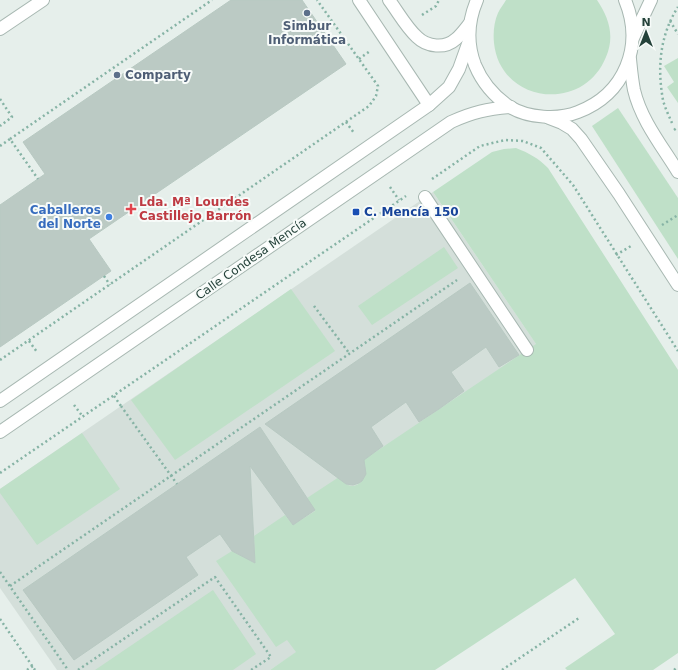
<svg xmlns="http://www.w3.org/2000/svg" width="678" height="670" font-family="'DejaVu Sans',sans-serif">
<style>
.built{fill:#d4dfda}
.green{fill:#bfe0c8}
.building{fill:#bbcac4;stroke:#b8c9c2}
.lines{fill:none;stroke-linecap:round;stroke-linejoin:round}
.service-casing{stroke:#a8b8b2;stroke-width:14}
.pedestrian-casing{stroke:#a8b8b2;stroke-width:14}
.minor-casing{stroke:#a8b8b2;stroke-width:14}
.tertiary-casing{stroke:#a8b8b2;stroke-width:14}
.path{stroke:#86b3a5;stroke-width:2.5;stroke-dasharray:2 3;stroke-linecap:butt}
.service{stroke:#fff;stroke-width:12}
.pedestrian{stroke:#fff;stroke-width:12}
.minor{stroke:#fff;stroke-width:12}
.tertiary{stroke:#fff;stroke-width:12}
.path-bridge{stroke:#86b3a5;stroke-width:2.5;stroke-dasharray:2 3;stroke-linecap:butt}
.service-dot{fill:#5c6f8a;stroke:#f7fbf9;stroke-width:1.5}
.health-dot{fill:#e0444e;stroke:#f7fbf9;stroke-width:1.5}
.transit-dot{fill:#1a4fb4;stroke:#f7fbf9;stroke-width:1.5}
.shop-dot{fill:#3f7fe0;stroke:#f7fbf9;stroke-width:1.5}
.labels{text-anchor:middle;dominant-baseline:central;stroke-width:4;stroke-linejoin:round;paint-order:stroke}
.service-label{font-size:12px;font-weight:bold;fill:#4e5e75;stroke:#f7fbf9}
.health-label{font-size:12px;font-weight:bold;fill:#be3a42;stroke:#f7fbf9;text-anchor:start}
.shop-label{font-size:12px;font-weight:bold;fill:#366cbe;stroke:#f7fbf9;text-anchor:end}
.transit-label{font-size:12px;font-weight:bold;fill:#164399;stroke:#f7fbf9;text-anchor:start}
.street-label{font-size:12px;fill:#24423a;stroke:#f7fbf9}
</style>
<rect width="100%" height="100%" fill="#e6efeb"/>
<!-- built -->
<path class="built" d="M433 192 606 447 270 670H57L0 588V489Z"/>
<!-- green -->
<g class="green">
<path d="M506 0H597C609 18 615 36 606 57 583 114 500 103 494 43 493 33 494 22 498 13 500 8 504 4 506 0Z"/>
<path d="M678 58V103L667 87 674 82 664 66Z"/>
<path d="M618 108 678 198V259L592 126Z"/>
<path d="M516 148C529 153 538 158 548 168L678 370V653L653 670H567L565 668 615 634 575 578 435 670H270L296 652 287 640 276 647 216 561 232 551 255 563 254 536 285 515 293 525 315 511 307 498 339 477C341 479 344 482 346 484 360 492 371 473 362 461L536 344 433 192 492 152 504 149Z"/>
<path d="M444 247 458 268 372 325 358 306Z"/>
<path d="M291 289 335 351 175 460 131 400Z"/>
<path d="M82 433 120 489 37 545 0 493V489Z"/>
<path d="M213 590 256 654 233 670H95Z"/>
</g>
<!-- building -->
<g class="building">
<path d="M231 0H302L346 64 89 239 111 271 0 347V205L45 174 23 142Z"/>
<path d="M470 283 519 355 499 367 486 347 451 372 464 391 439 409 419 422 406 402 371 427 383 446 364 460 366 474 362 481 359 483 353 485 346 484 265 424Z"/>
<path d="M260 427 315 510 293 525 250 466 255 563 232 551 220 534 186 557 198 575 74 660 23 590Z"/>
</g>
<g class="lines">
<!-- service casing -->
<g class="service-casing">
<path id="service" d="M425 197 527 350"/>
</g>
<!-- pedestrian casing -->
<g class="pedestrian-casing">
<path id="pedestrian" d="M0 29 43 0"/>
</g>
<!-- minor casing -->
<g class="minor-casing">
<g id="minor">
<path d="M359 0 429 105"/>
<path d="M389 0C398 12 406 27 417 37 427 47 445 49 456 39 461 35 466 28 470 23"/>
<path d="M633 38 651 0"/>
<path d="M0 401 429 105 449 87 459 69 469 41"/>
<path d="M0 432 451 122C473 112 487 109 511 107"/>
</g>
</g>
<!-- tertiary casing -->
<g class="tertiary-casing">
<g id="tertiary">
<path d="M477 0C468 21 467 44 475 65 482 82 495 97 510 107 528 118 558 120 578 112 625 94 644 46 625 0"/>
<path d="M630 59C631 69 632 80 634 90 641 120 662 146 678 172"/>
<path d="M549 118 562 123 572 129 581 139 619 194 678 285"/>
</g>
</g>
<!-- path -->
<g class="path">
<path d="M422 15 436 6 439 0"/>
<path d="M670 21 678 34"/>
<path d="M359 59 370 51"/>
<path d="M0 99 12 117 0 126"/>
<path d="M346 122 354 133"/>
<path d="M672 123C669 116 665 108 663 100 657 67 660 35 678 7"/>
<path d="M674 130 678 127"/>
<path d="M10 139 212 0"/>
<path d="M0 146 10 139 38 179"/>
<path d="M432 179 480 146 505 140 523 141 541 148 573 185 678 351"/>
<path d="M390 187 399 200"/>
<path d="M662 225 678 215"/>
<path d="M616 255 631 246"/>
<path d="M104 276 110 285"/>
<path d="M314 306 349 353"/>
<path d="M29 341 37 352"/>
<path d="M0 360 369 106 376 96 378 86 317 0"/>
<path d="M114 396 121 406"/>
<path d="M74 405 83 417"/>
<path d="M0 473 406 196"/>
<path d="M0 572 68 670"/>
<path d="M10 586 457 280"/>
<path d="M0 619 35 670"/>
<path d="M27 670 33 666"/>
<path d="M78 670 215 577 271 657 251 670"/>
<path d="M502 670 579 618"/>
<path d="M674 670 678 667"/>
</g>
<!-- service -->
<use href="#service" class="service"/>
<!-- pedestrian -->
<use href="#pedestrian" class="pedestrian"/>
<!-- minor -->
<use href="#minor" class="minor"/>
<!-- tertiary -->
<use href="#tertiary" class="tertiary"/>
<!-- path-bridge -->
<path class="path-bridge" d="M121 406 177 484"/>
</g>
<!-- markers -->
<g class="service-dot">
<circle cx="307" cy="13" r="4"/>
<circle cx="117" cy="75" r="4"/>
</g>
<path class="health-dot" d="M129 203h4v4h4v4h-4v4h-4v-4h-4v-4h4z"/>
<rect class="transit-dot" x="352" y="208" width="8" height="8" rx="2"/>
<circle class="shop-dot" cx="109" cy="217" r="4"/>
<g class="labels">
<!-- service labels -->
<g class="service-label">
<text x="307" y="26">Simbur<tspan x="307" dy="14">Informática</tspan></text>
<text x="125" y="75" text-anchor="start">Comparty</text>
</g>
<!-- health labels -->
<g class="health-label">
<text x="139" y="202">Lda. Mª Lourdes<tspan x="139" dy="14">Castillejo Barrón</tspan></text>
</g>
<!-- shop labels -->
<g class="shop-label">
<text x="101" y="210">Caballeros<tspan x="101" dy="14">del Norte</tspan></text>
</g>
<!-- transit labels -->
<g class="transit-label">
<text x="364" y="212">C. Mencía 150</text>
</g>
<!-- street labels -->
<g class="street-label">
<text transform="translate(251 259) rotate(-35)">Calle Condesa Mencía</text>
</g>
</g>
<!-- north arrow -->
<g transform="translate(646 32)" stroke="#f7fbf9" stroke-width="3" paint-order="stroke">
<path d="M0-3L7 15L0 10L-7 15Z" fill="#24423a"/>
<text y="-6" font-size="11" font-weight="bold" text-anchor="middle" fill="#24423a">N</text>
</g>
</svg>
